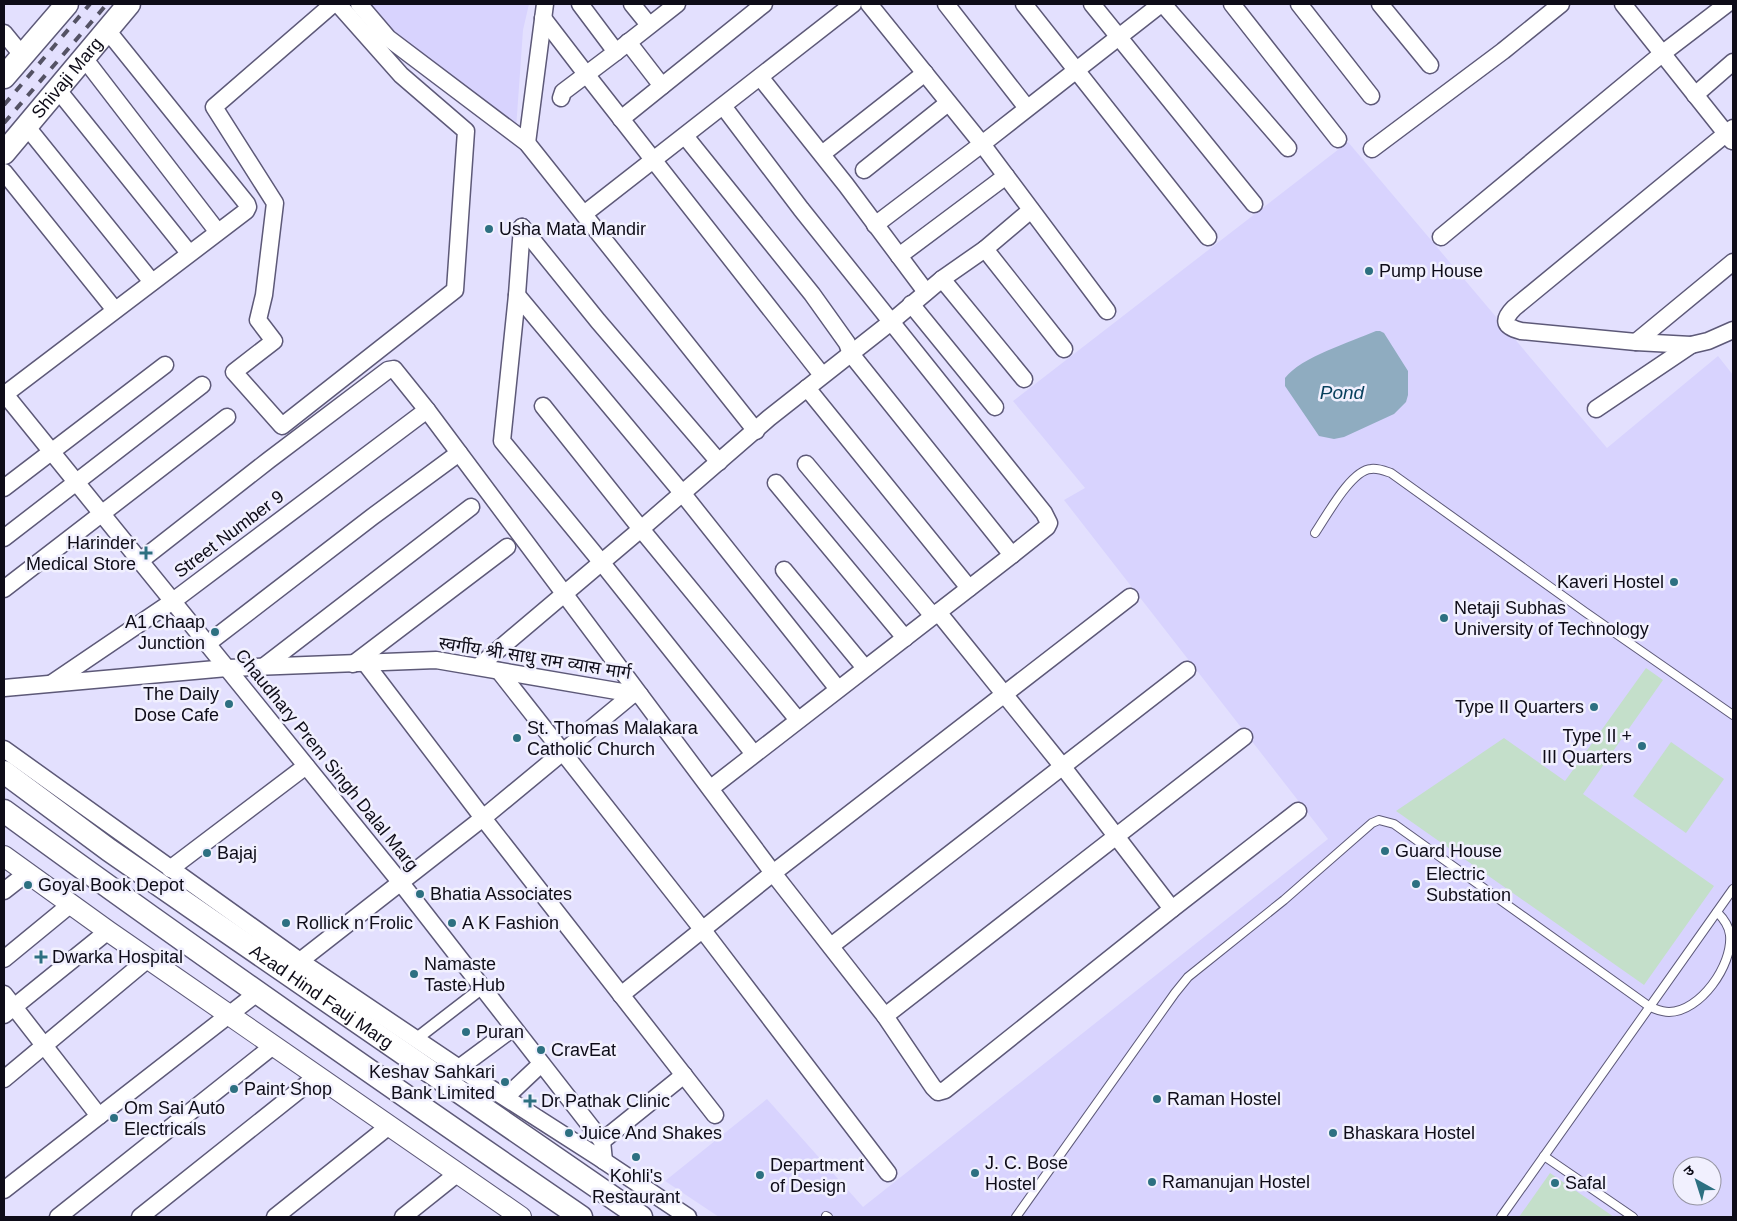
<svg xmlns="http://www.w3.org/2000/svg" width="1737" height="1221" font-family="Helvetica,'Noto Sans Devanagari',sans-serif">
<style>
.built{fill:#d8d3fe;fill-rule:evenodd}
.green{fill:#c4dfca}
.water{fill:#8facc0}
.lines{fill:none;stroke-linecap:round;stroke-linejoin:round}
.service-casing{stroke:#5d5978;stroke-width:10}
.pedestrian-casing{stroke:#5d5978;stroke-width:14}
.minor-casing{stroke:#5d5978;stroke-width:19}
.tertiary-casing{stroke:#5d5978;stroke-width:22}
.secondary-casing{stroke:#5d5978;stroke-width:25}
.service{stroke:#fff;stroke-width:8}
.pedestrian{stroke:#fff;stroke-width:11}
.minor{stroke:#fff;stroke-width:16}
.tertiary{stroke:#fff;stroke-width:20}
.secondary{stroke:#fff;stroke-width:22}
.rail{stroke:#545264;stroke-width:4;stroke-dasharray:9 9;stroke-linecap:butt}
.poi-dot{fill:#2d7081;stroke:#f1f0fe;stroke-width:2}
.labels{text-anchor:middle;dominant-baseline:central;stroke-width:5;stroke-linejoin:round;paint-order:stroke}
.street-label{font-size:18px;fill:#0e0c18;stroke:#f1f0fe}
.poi-label{font-size:18px;fill:#0e0c18;stroke:#f1f0fe;text-anchor:start}
.water-label{font-size:19px;font-style:italic;fill:#063f5c;stroke:#f1f0fe}
</style>
<rect width="100%" height="100%" fill="#e3e0fe"/>
<!-- built -->
<g class="built">
<path d="M364 4H529L523 30 516 129 385 32Z"/>
<path d="M1348 142 1607 448 1718 356 1733 375V1217H719L665 1181 767 1099 863 1207 1328 839 1064 500 1085 488 1013 401ZM1682 1166H1712V1196H1682Z"/>
</g>
<!-- green -->
<g class="green">
<path d="M1646 668 1663 680 1583 794 1714 886 1644 985 1396 811 1504 738 1565 781Z"/>
<path d="M1671 742 1724 779 1686 833 1633 796Z"/>
<path d="M1550 1173 1614 1217H1519Z"/>
</g>
<!-- water -->
<path class="water" d="M1376 331H1380L1384 333 1408 371V395L1406 402 1394 414 1344 437 1334 439 1319 436 1285 386V378C1301 357 1351 342 1376 331Z"/>
<g class="lines">
<!-- service casing -->
<g class="service-casing">
<g id="service">
<path d="M1315 533C1326 517 1351 470 1371 469 1378 468 1385 471 1391 473L1585 612 1733 715"/>
<path d="M1544 1156 1633 1217"/>
<path d="M826 1216 828 1217"/>
<path d="M1016 1217 1175 993 1188 977 1284 900 1372 823 1379 820 1394 824 1650 1007C1656 1009 1662 1012 1669 1012 1700 1012 1733 965 1730 935 1729 926 1724 919 1717 912"/>
<path d="M1501 1217 1733 889"/>
</g>
</g>
<!-- pedestrian casing -->
<g class="pedestrian-casing">
<path id="pedestrian" d="M416 1039 482 988"/>
</g>
<!-- minor casing -->
<g class="minor-casing">
<g id="minor">
<path d="M333 4 214 107 275 203 264 295 258 320 274 341 234 372 282 426 455 290 466 131 401 75 338 4"/>
<path d="M359 4 388 38 527 143 756 431"/>
<path d="M580 4 616 52"/>
<path d="M632 4 649 25"/>
<path d="M869 4 982 144 1107 311"/>
<path d="M946 4 1027 108"/>
<path d="M1024 4 1208 237"/>
<path d="M1092 4 1254 204"/>
<path d="M1163 4 1288 148"/>
<path d="M1232 4 1338 139"/>
<path d="M1299 4 1371 96"/>
<path d="M1380 4 1430 65"/>
<path d="M1623 4 1732 141"/>
<path d="M543 18 586 74 822 375"/>
<path d="M4 33 22 55"/>
<path d="M628 42 662 86"/>
<path d="M84 58 217 231"/>
<path d="M760 77 846 185 926 292"/>
<path d="M58 90 189 253"/>
<path d="M1695 95 1733 62"/>
<path d="M561 98 563 92 616 52 677 4"/>
<path d="M621 119 764 4"/>
<path d="M27 127 152 282"/>
<path d="M1733 128 1514 308C1501 321 1505 327 1521 331L1636 342 1691 345 1708 341 1733 330"/>
<path d="M685 136 812 294 847 343 851 354 1012 555"/>
<path d="M527 143 545 4"/>
<path d="M1372 149 1503 51 1561 4"/>
<path d="M822 154 925 73"/>
<path d="M864 170 948 103"/>
<path d="M4 172 115 310"/>
<path d="M584 214 853 4"/>
<path d="M875 225 982 144 1161 4"/>
<path d="M522 227 517 295 502 441 602 563 754 754"/>
<path d="M522 227 598 321 719 462"/>
<path d="M1441 237 1663 53 1727 4"/>
<path d="M985 249 1064 349"/>
<path d="M899 256 1006 176"/>
<path d="M942 279 1024 379"/>
<path d="M517 295 683 494 838 689"/>
<path d="M911 304 995 407"/>
<path d="M1636 342 1733 262"/>
<path d="M807 388 969 588"/>
<path d="M4 393 401 883 602 1141 604 1161"/>
<path d="M4 395 246 211 248 207 247 204 107 30"/>
<path d="M543 406 641 529 798 720"/>
<path d="M1596 409 1691 345"/>
<path d="M806 464 933 616"/>
<path d="M776 483 905 638"/>
<path d="M4 488 165 365"/>
<path d="M4 538 202 385"/>
<path d="M140 561 269 460 388 370 394 369 427 410 773 873 885 1016 933 1087 938 1092 945 1090 1172 909 1298 811"/>
<path d="M784 570 865 668"/>
<path d="M4 589 227 417"/>
<path d="M938 612 1063 767 1172 909"/>
<path d="M207 644 372 517 459 453"/>
<path d="M353 664 507 547"/>
<path d="M366 664 483 818 715 1115"/>
<path d="M479 666 641 529 769 418 891 322 942 279 985 249 1031 210"/>
<path d="M263 667 471 507"/>
<path d="M499 671 702 929 888 1173"/>
<path d="M52 683 173 601 427 410"/>
<path d="M4 688 227 668 436 660 640 695"/>
<path d="M4 749 300 961 459 1068 598 1157 688 1217"/>
<path d="M711 788 1012 555 1047 527 1049 523 1044 513 801 209 723 106"/>
<path d="M170 869 306 766"/>
<path d="M4 891 27 873"/>
<path d="M831 946 1187 670"/>
<path d="M4 959 71 904"/>
<path d="M300 961 483 818 633 694"/>
<path d="M4 994 99 1116"/>
<path d="M621 995 773 873 1130 597"/>
<path d="M4 1015 108 931"/>
<path d="M885 1016 1244 737"/>
<path d="M459 1068 513 1028"/>
<path d="M4 1079 148 959"/>
<path d="M506 1097 541 1064"/>
<path d="M602 1141 684 1075"/>
<path d="M4 1190 257 993"/>
<path d="M58 1217 273 1046"/>
<path d="M140 1217 317 1076"/>
<path d="M275 1217 389 1126"/>
<path d="M403 1217 458 1173"/>
</g>
</g>
<!-- tertiary casing -->
<g class="tertiary-casing">
<path id="tertiary" d="M4 856 108 931 521 1217"/>
</g>
<!-- secondary casing -->
<g class="secondary-casing">
<g id="secondary">
<path d="M4 77 67 4"/>
<path id="s1" d="M4 153 129 4"/>
<path id="s2" d="M4 772 109 850 210 920 641 1217"/>
<path d="M4 811C194 950 387 1084 581 1217"/>
</g>
</g>
<!-- service -->
<use href="#service" class="service"/>
<!-- pedestrian -->
<use href="#pedestrian" class="pedestrian"/>
<!-- minor -->
<use href="#minor" class="minor"/>
<!-- tertiary -->
<use href="#tertiary" class="tertiary"/>
<!-- secondary -->
<use href="#secondary" class="secondary"/>
<!-- rail -->
<g class="rail">
<path d="M4 105 90 4"/>
<path d="M4 123 107 4"/>
</g>
</g>
<!-- markers -->
<g class="poi-dot">
<circle cx="489" cy="229" r="5"/>
<circle cx="1369" cy="271" r="5"/>
<path d="M143.5 545.5h5v5h5v5h-5v5h-5v-5h-5v-5h5z"/>
<circle cx="1674" cy="582" r="5"/>
<circle cx="1444" cy="618" r="5"/>
<circle cx="215" cy="632" r="5"/>
<circle cx="229" cy="704" r="5"/>
<circle cx="1594" cy="707" r="5"/>
<circle cx="517" cy="738" r="5"/>
<circle cx="1642" cy="746" r="5"/>
<circle cx="1385" cy="851" r="5"/>
<circle cx="207" cy="853" r="5"/>
<circle cx="1416" cy="884" r="5"/>
<circle cx="28" cy="885" r="5"/>
<circle cx="420" cy="894" r="5"/>
<circle cx="286" cy="923" r="5"/>
<circle cx="452" cy="923" r="5"/>
<path d="M38.5 949.5h5v5h5v5h-5v5h-5v-5h-5v-5h5z"/>
<circle cx="414" cy="974" r="5"/>
<circle cx="466" cy="1032" r="5"/>
<circle cx="541" cy="1050" r="5"/>
<circle cx="505" cy="1082" r="5"/>
<circle cx="234" cy="1089" r="5"/>
<circle cx="1157" cy="1099" r="5"/>
<path d="M527.5 1093.5h5v5h5v5h-5v5h-5v-5h-5v-5h5z"/>
<circle cx="114" cy="1118" r="5"/>
<circle cx="569" cy="1133" r="5"/>
<circle cx="1333" cy="1133" r="5"/>
<circle cx="636" cy="1157" r="5"/>
<circle cx="975" cy="1173" r="5"/>
<circle cx="760" cy="1175" r="5"/>
<circle cx="1152" cy="1182" r="5"/>
<circle cx="1555" cy="1183" r="5"/>
</g>
<g class="labels">
<!-- street labels -->
<g class="street-label">
<text stroke="none"><textPath href="#s1" startOffset="98">Shivaji Marg</textPath></text>
<text transform="translate(229 534) rotate(-37)">Street Number 9</text>
<text transform="translate(535 658) rotate(9)">स्वर्गीय श्री साधु राम व्यास मार्ग</text>
<text transform="translate(327 760) rotate(51)">Chaudhary Prem Singh Dalal Marg</text>
<text stroke="none"><textPath href="#s2" startOffset="389">Azad Hind Fauj Marg</textPath></text>
</g>
<!-- poi labels -->
<g class="poi-label">
<text x="499" y="229">Usha Mata Mandir</text>
<text x="1379" y="271">Pump House</text>
<text x="136" y="543" text-anchor="end">Harinder<tspan x="136" dy="21">Medical Store</tspan></text>
<text x="1664" y="582" text-anchor="end">Kaveri Hostel</text>
<text x="1454" y="608">Netaji Subhas<tspan x="1454" dy="21">University of Technology</tspan></text>
<text x="205" y="622" text-anchor="end">A1 Chaap<tspan x="205" dy="21">Junction</tspan></text>
<text x="219" y="694" text-anchor="end">The Daily<tspan x="219" dy="21">Dose Cafe</tspan></text>
<text x="1584" y="707" text-anchor="end">Type II Quarters</text>
<text x="527" y="728">St. Thomas Malakara<tspan x="527" dy="21">Catholic Church</tspan></text>
<text x="1632" y="736" text-anchor="end">Type II +<tspan x="1632" dy="21">III Quarters</tspan></text>
<text x="1395" y="851">Guard House</text>
<text x="217" y="853">Bajaj</text>
<text x="1426" y="874">Electric<tspan x="1426" dy="21">Substation</tspan></text>
<text x="38" y="885">Goyal Book Depot</text>
<text x="430" y="894">Bhatia Associates</text>
<text x="296" y="923">Rollick n Frolic</text>
<text x="462" y="923">A K Fashion</text>
<text x="52" y="957">Dwarka Hospital</text>
<text x="424" y="964">Namaste<tspan x="424" dy="21">Taste Hub</tspan></text>
<text x="476" y="1032">Puran</text>
<text x="551" y="1050">CravEat</text>
<text x="495" y="1072" text-anchor="end">Keshav Sahkari<tspan x="495" dy="21">Bank Limited</tspan></text>
<text x="244" y="1089">Paint Shop</text>
<text x="1167" y="1099">Raman Hostel</text>
<text x="541" y="1101">Dr Pathak Clinic</text>
<text x="124" y="1108">Om Sai Auto<tspan x="124" dy="21">Electricals</tspan></text>
<text x="579" y="1133">Juice And Shakes</text>
<text x="1343" y="1133">Bhaskara Hostel</text>
<text x="985" y="1163">J. C. Bose<tspan x="985" dy="21">Hostel</tspan></text>
<text x="770" y="1165">Department<tspan x="770" dy="21">of Design</tspan></text>
<text x="636" y="1176" text-anchor="middle">Kohli's<tspan x="636" dy="21">Restaurant</tspan></text>
<text x="1162" y="1182">Ramanujan Hostel</text>
<text x="1565" y="1183">Safal</text>
</g>
<!-- water labels -->
<g class="water-label">
<text x="1342" y="392">Pond</text>
</g>
</g>
<!-- border -->
<rect width="1737" height="1221" fill="none" stroke="#0e0c18" stroke-width="10"/>
<!-- north arrow -->
<g transform="translate(1697 1181) rotate(321)"><circle r="24" fill="#f1f0fe" stroke="#9695a2"/>
<path d="M0-4L9 19L0 12L-9 19Z" fill="#2d7081"/>
<text y="-8" font-size="14" font-weight="bold" text-anchor="middle" fill="#0e0c18">उ</text>
</g>
</svg>
